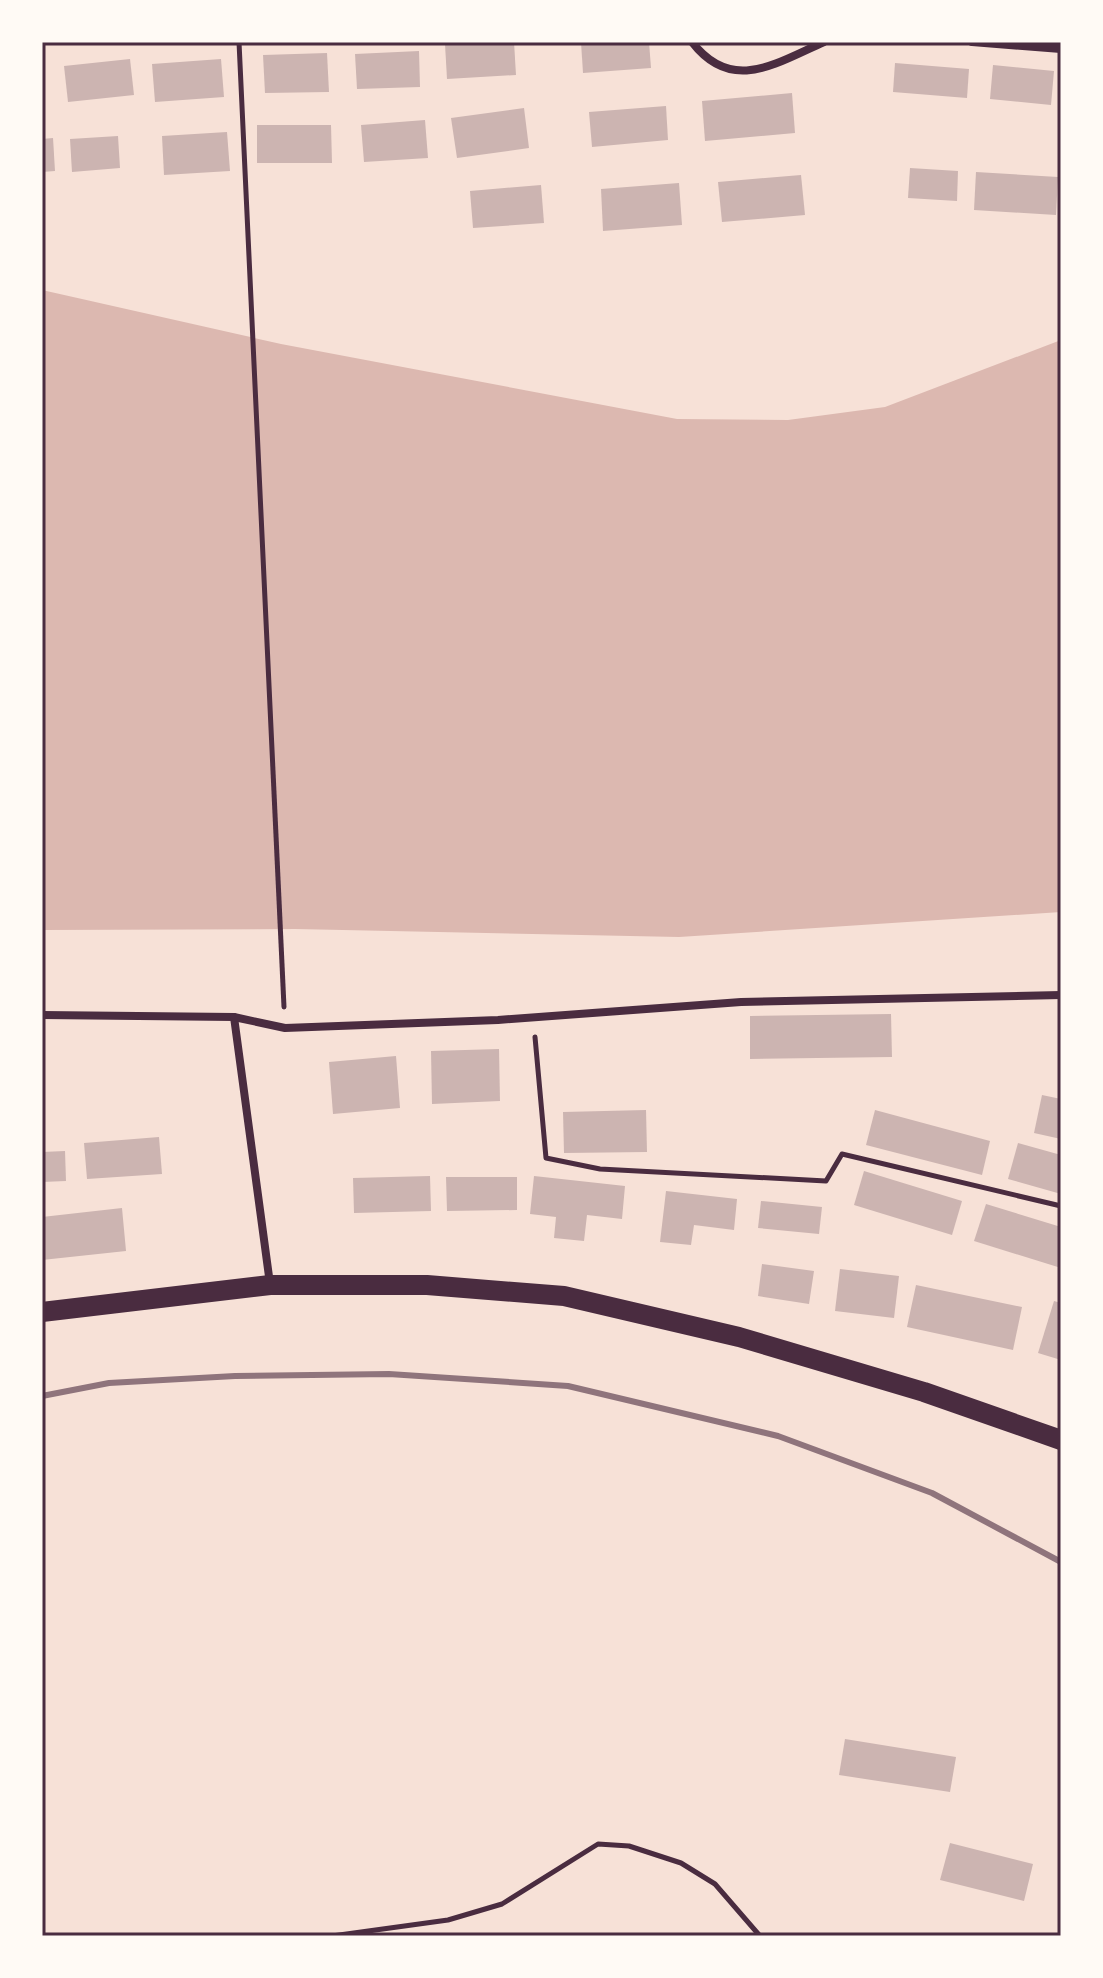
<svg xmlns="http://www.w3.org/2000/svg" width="1103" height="1978" font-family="'Source Sans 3',sans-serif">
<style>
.water{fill:#dcb8b0}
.building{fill:#ccb4b1}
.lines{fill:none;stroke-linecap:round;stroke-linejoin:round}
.path{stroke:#4a2c40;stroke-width:5}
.minor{stroke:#4a2c40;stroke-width:8}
.primary{stroke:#4a2c40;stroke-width:20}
.rail{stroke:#8f747c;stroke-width:6}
.neatline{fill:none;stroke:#4a2c40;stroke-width:3}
</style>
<rect width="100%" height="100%" fill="#f7e1d7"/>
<!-- water -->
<path class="water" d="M42 290 281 344 677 419 788 420 885 407 1061 340V912L679 937 295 929 42 930Z"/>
<!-- building -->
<g class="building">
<path d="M514 42 516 75 447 79 445 44Z"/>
<path d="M581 42H649L651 68 583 73Z"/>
<path d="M419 51 420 87 357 89 355 54Z"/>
<path d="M327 53 329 92 265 93 263 55Z"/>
<path d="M130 59 134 95 68 102 64 66Z"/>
<path d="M221 59 224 97 155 102 152 64Z"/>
<path d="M895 63 969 69 967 98 893 92Z"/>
<path d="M993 65 1054 71 1051 105 990 99Z"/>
<path d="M792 93 795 133 705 141 702 101Z"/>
<path d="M666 106 668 140 592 147 589 112Z"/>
<path d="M524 108 529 148 457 158 451 118Z"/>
<path d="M425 120 428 158 364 162 361 125Z"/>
<path d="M257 125H331L332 163H257Z"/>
<path d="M227 132 230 171 164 175 162 136Z"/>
<path d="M118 136 120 168 72 172 70 139Z"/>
<path d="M53 138 55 171 42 172V139Z"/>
<path d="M910 168 958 171 957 201 908 198Z"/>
<path d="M976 172 1058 177 1056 215 974 210Z"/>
<path d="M801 175 805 215 722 222 718 182Z"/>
<path d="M679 183 682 225 603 231 601 189Z"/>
<path d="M541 185 544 223 473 228 470 191Z"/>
<path d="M891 1014 892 1057 750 1059V1016Z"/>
<path d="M499 1049 500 1101 432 1104 431 1051Z"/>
<path d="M396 1056 400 1108 333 1114 329 1062Z"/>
<path d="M1042 1095 1061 1099V1139L1034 1133Z"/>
<path d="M646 1110 647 1152 564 1153 563 1112Z"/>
<path d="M875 1110 990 1141 982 1175 866 1145Z"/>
<path d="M159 1137 162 1174 87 1179 84 1143Z"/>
<path d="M1018 1143 1061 1155V1194L1008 1179Z"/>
<path d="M65 1151 66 1181 42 1182V1152Z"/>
<path d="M864 1171 962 1201 952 1235 854 1205Z"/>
<path d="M430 1176 431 1211 354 1213 353 1178Z"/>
<path d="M534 1176 625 1186 622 1219 587 1215 584 1241 554 1238 556 1217 530 1214Z"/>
<path d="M446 1177H517V1210L447 1211Z"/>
<path d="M666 1191 737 1199 734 1230 694 1225 691 1245 660 1242Z"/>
<path d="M761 1201 822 1207 819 1234 758 1228Z"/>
<path d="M986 1204 1061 1227V1268L974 1241Z"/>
<path d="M122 1208 126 1251 42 1260V1217Z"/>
<path d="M762 1264 814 1271 809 1304 758 1296Z"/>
<path d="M840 1269 899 1276 894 1318 835 1311Z"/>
<path d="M916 1285 1022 1307 1013 1350 907 1327Z"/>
<path d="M1054 1301 1061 1303V1360L1038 1353Z"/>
<path d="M845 1739 956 1757 950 1792 839 1775Z"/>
<path d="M950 1843 1033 1864 1024 1901 940 1880Z"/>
</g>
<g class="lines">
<!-- path -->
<g class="path">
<path d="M239 42 284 1007"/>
<path d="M535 1037 546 1158 600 1169 826 1181 842 1154 1061 1206"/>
<path d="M332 1936 448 1920 502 1904 598 1844 629 1846 681 1863 715 1884 760 1936"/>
</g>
<!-- minor -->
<g class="minor">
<path d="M692 42C732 94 776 63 824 42"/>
<path d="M972 42 1061 49"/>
<path d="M42 1015 234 1017 270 1284"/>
<path d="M234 1017 285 1028 498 1020 741 1002 1061 995"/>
</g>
<!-- primary -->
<path class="primary" d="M42 1312 270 1285H427L564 1296 739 1337 924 1392 1061 1440"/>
<!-- rail -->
<path class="rail" d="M42 1396 109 1383 235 1376 389 1374 568 1386 778 1436 932 1493 1061 1562"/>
</g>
<!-- border -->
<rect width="1103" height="1978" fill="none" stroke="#fffaf5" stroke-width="88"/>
<rect x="44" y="44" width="1015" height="1890" class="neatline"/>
</svg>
